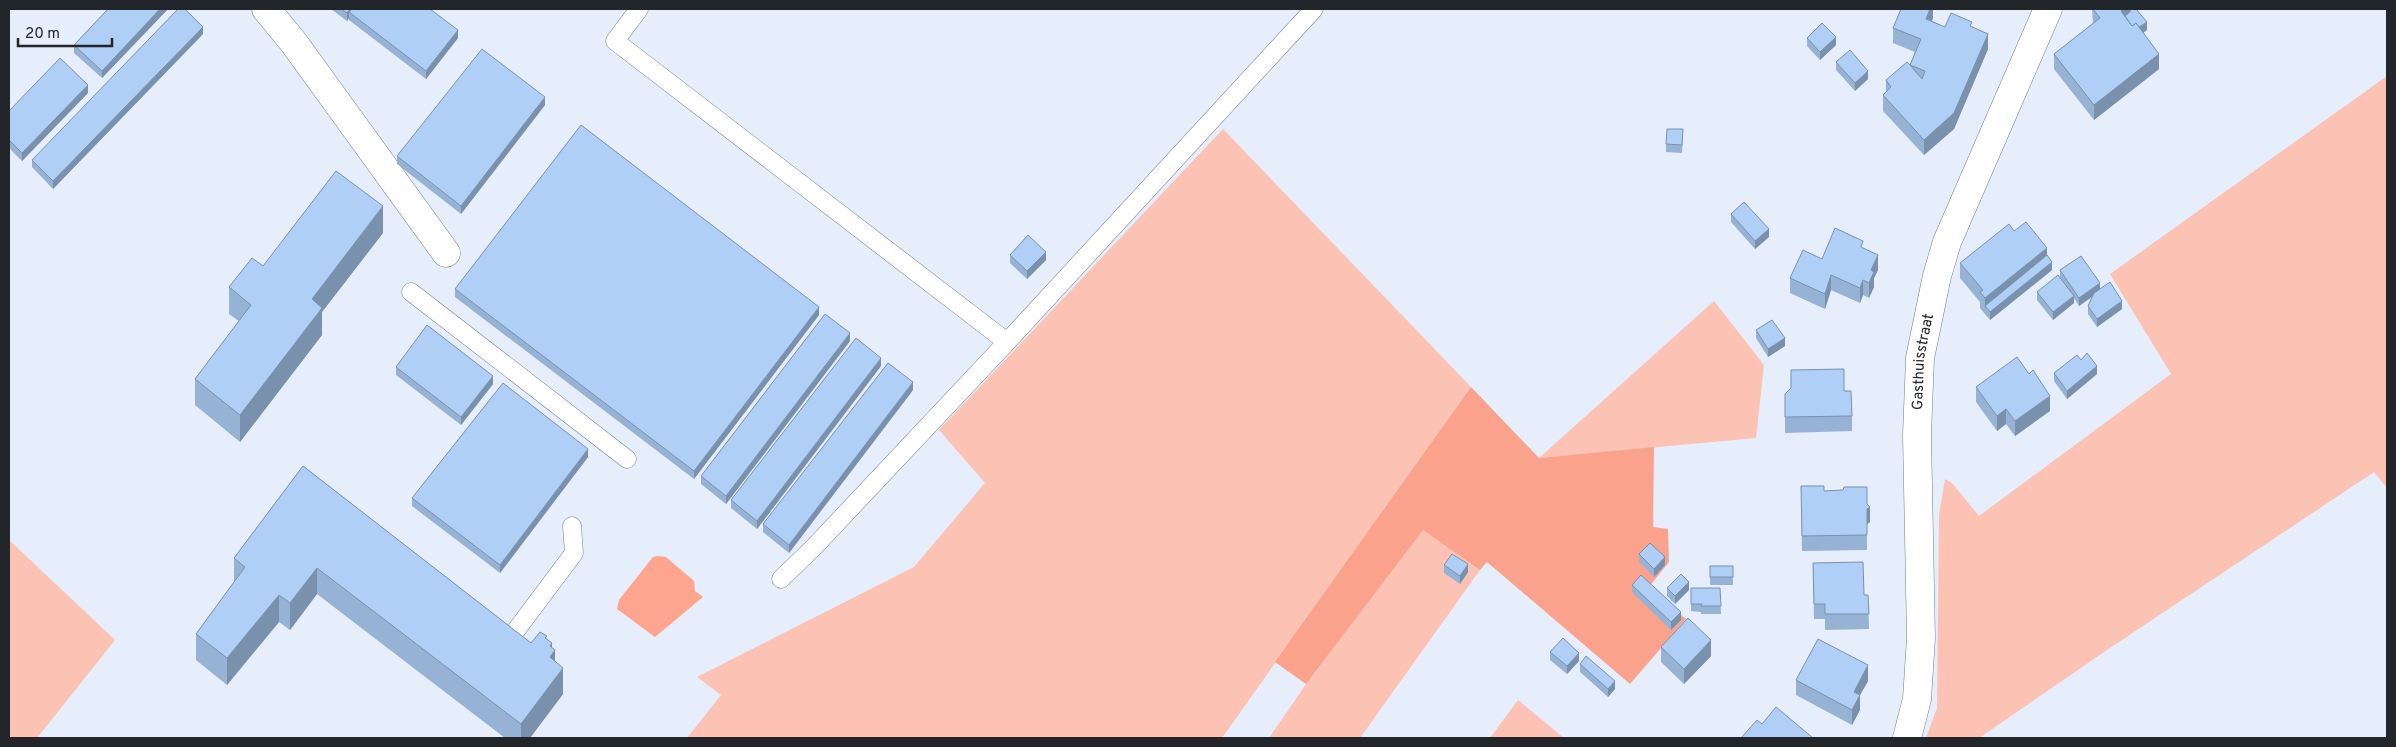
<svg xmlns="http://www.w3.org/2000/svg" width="2396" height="747" font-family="Overpass,sans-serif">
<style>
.green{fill:#fcc2b3}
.forest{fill:#faa28c}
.water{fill:#fea58f}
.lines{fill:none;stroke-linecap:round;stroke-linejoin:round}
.service-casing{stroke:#757d88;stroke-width:19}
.minor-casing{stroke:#757d88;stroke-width:29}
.service{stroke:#fff;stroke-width:18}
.minor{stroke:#fff;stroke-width:28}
.wall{fill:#96b2d4}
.shaded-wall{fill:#7a91ad}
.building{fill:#afcff7;stroke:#7a91ad;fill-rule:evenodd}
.labels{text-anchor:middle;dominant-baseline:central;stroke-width:5;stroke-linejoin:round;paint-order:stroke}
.street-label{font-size:15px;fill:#222529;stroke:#e5eefa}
</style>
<rect width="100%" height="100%" fill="#e5eefa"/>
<!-- green -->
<g class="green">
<path d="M2387 76V488L2374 472 2104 652 1979 738H1926L1937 708 1939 515 1945 479 1952 483 1979 516 2171 374 2110 274Z"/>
<path d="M1223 129 1471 387 1222 738H687L721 695 697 677 914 567 985 483 939 430Z"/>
<path d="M1714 301 1764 365 1756 438 1539 458Z"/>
<path d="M1423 529 1480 570 1360 738H1269L1306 684Z"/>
<path d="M9 540 115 640 37 738H9Z"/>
<path d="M1518 700 1564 738H1490Z"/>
</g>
<!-- forest -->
<path class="forest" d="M1471 387 1539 458 1654 447 1653 527 1668 529 1669 562 1648 588 1686 619 1630 684 1487 562 1480 570 1423 530 1306 684 1275 662Z"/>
<!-- water -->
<path class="water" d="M658 556 666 557 694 581 695 591 703 597 655 637 617 609 619 600 653 557Z"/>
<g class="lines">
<!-- service casing -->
<g class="service-casing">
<g id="service">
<path d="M639 9 615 41 1007 342 1314 9"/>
<path d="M411 292 627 459"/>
<path d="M781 579 815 546 1007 342"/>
<path d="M508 641 574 553 572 526"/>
</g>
</g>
<!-- minor casing -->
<g class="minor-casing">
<g id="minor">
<path d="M266 9 294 43 446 253"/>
<path id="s1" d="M1907 738 1917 699 1921 638 1917 435 1920 358 1937 276 1947 242 2048 9"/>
</g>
</g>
<!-- service -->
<use href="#service" class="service"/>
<!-- minor -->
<use href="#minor" class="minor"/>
</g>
<!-- wall -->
<g class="wall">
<path d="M108 9H168L102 78 74 53V45Z"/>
<path d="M331 9H430L458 38 426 79 349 20V18L347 21Z"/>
<path d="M1933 9V18L1932 21 1945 27H1972L1988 49 1954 129 1924 155 1883 111V95L1886 93V80L1910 65 1915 52 1893 43V28Z"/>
<path d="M2092 9H2136L2147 30 2143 32 2159 69 2094 120 2054 69V54L2093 23Z"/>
<path d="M203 34 53 189 32 167V160Z"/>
<path d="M1807 38 1836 45 1820 60 1807 46Z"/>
<path d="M1836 62 1868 79 1855 91 1836 70Z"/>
<path d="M88 93 22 161 9 148V111Z"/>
<path d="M545 105 461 214 397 164V156Z"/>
<path d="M1683 137 1682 153 1666 152V144Z"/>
<path d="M1731 214 1769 237 1755 249 1731 222Z"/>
<path d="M2014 231 2047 256 2052 270 1990 320 1980 308V302L1960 278V263Z"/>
<path d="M383 233 322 312V335L240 442 195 405V379L239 321 229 314V287L263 266Z"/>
<path d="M1863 248 1878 270 1874 278V287L1869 298 1863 295 1860 303 1831 290 1825 309 1790 293V278L1822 259Z"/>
<path d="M1010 255 1046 260 1027 279 1010 263Z"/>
<path d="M2060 270 2100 289 2122 309 2097 327 2088 314V306L2092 297 2079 306 2074 298V303L2053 320 2037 300V292L2060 278Z"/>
<path d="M455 289 819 315 694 479 455 297Z"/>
<path d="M1756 330 1785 346 1768 357 1756 338Z"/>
<path d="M850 341 726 504 701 484V476Z"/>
<path d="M2081 360 2097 374 2067 399 2054 381V373Z"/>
<path d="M881 366 757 529 731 508V500Z"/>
<path d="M396 367 493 384 461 425 396 375Z"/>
<path d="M1976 387 2050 411 2015 436 2006 424 1997 431 1976 402Z"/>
<path d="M913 390 789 553 763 532V524Z"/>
<path d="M1844 391 1852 416V431L1785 433V394Z"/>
<path d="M588 457 500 573 412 506V498Z"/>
<path d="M303 466 531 643 547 639 552 647 563 694 530 738H505L317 594 290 630 279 622 227 685 196 660V634L234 582V558Z"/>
<path d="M1801 486 1824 491 1867 504 1870 522 1867 524V550L1802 551Z"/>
<path d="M1639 554 1665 565 1654 577 1639 562Z"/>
<path d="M1813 563 1864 595H1868L1869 629 1825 630V619H1814Z"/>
<path d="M1444 565 1468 572 1460 584 1444 573Z"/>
<rect x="1710" y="566" width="23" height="19"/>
<path d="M1632 585 1681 620 1671 630 1632 592Z"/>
<path d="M1667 588 1689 590 1675 604 1667 596Z"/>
<path d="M1691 588H1720L1721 614H1701V612L1691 611Z"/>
<path d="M1661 647 1711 656 1684 684 1661 662Z"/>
<path d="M1550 652 1579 661 1567 674 1550 660Z"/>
<path d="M1580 664 1615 689 1608 697 1580 672Z"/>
<path d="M1796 680 1868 681 1860 695V710L1852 725 1796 695Z"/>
</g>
<!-- shaded-wall -->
<g class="shaded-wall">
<path d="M160 9H168L102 78V71Z"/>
<path d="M350 9H356L349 12V18L347 21V13Z"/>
<path d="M1930 9H1933V18L1926 34V19Z"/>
<path d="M2124 9H2130V20L2125 23 2121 11Z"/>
<path d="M2147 22V30L2132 41V33Z"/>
<path d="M203 27V34L53 189V181Z"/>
<path d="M458 30V38L426 79V71Z"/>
<path d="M1988 34V49L1954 129 1924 155V140Z"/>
<path d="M1836 37V45L1820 60V52Z"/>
<path d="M2159 54V69L2094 120V105Z"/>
<path d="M1868 71V79L1855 91V83Z"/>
<path d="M88 85V93L22 161V153Z"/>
<path d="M545 97V105L461 214V206Z"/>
<path d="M383 206V233L322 312V335L240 442V415L312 299Z"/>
<path d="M1769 229V237L1755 249V241Z"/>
<path d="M2047 248V263L1985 306V314V298Z"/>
<path d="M1046 252V260L1027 279V271Z"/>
<path d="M1878 255V270L1874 278V287L1869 298V283L1871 270Z"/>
<path d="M2052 262V270L1990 320V312Z"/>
<path d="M1831 275V290L1825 309V294Z"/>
<path d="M1863 280V295L1860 303V288Z"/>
<path d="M2100 283V291L2079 306V298Z"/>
<path d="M2074 296V303L2053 320V312Z"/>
<path d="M2122 301V309L2097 327V319Z"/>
<path d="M819 307V315L694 479V471Z"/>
<path d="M850 333V341L726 504V496Z"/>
<path d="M1785 338V346L1768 357V349Z"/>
<path d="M881 358V366L757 529V521Z"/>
<path d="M2097 366V374L2067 399V391Z"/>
<path d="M493 376V384L461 425V417Z"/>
<path d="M913 382V390L789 553V545Z"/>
<path d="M2050 396V411L2015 436V421Z"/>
<path d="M2006 409V424L1997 431V416Z"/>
<path d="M588 449V457L500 573V565Z"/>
<path d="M1870 507V522L1867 524V509Z"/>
<path d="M1665 557V565L1654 577V569Z"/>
<path d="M1468 564V572L1460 584V576Z"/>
<path d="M317 568V594L290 630V603Z"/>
<path d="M1689 582V590L1675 604V596Z"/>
<path d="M279 595V622L227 685V658Z"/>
<path d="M1681 612V620L1671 630V622Z"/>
<path d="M1711 640V656L1684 684V669Z"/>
<path d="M552 643V654L555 650V676L550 684V646Z"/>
<path d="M1579 653V661L1567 674V666Z"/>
<path d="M1868 665V681L1860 695V710L1852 725V710L1854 692Z"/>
<path d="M563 668V694L530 738H521V724Z"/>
<path d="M1615 681V689L1608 697V689Z"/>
</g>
<!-- building -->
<g class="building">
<path d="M108 9H160L102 71 74 45Z"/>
<path d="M178 9H185L203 27 53 181 32 160Z"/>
<path d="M341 9H350L347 13Z"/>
<path d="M352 9H430L458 30 426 71 349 12Z"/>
<path d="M1901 9H1930L1926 19 1945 27 1951 13 1972 22 1970 26 1988 34 1954 113 1924 140 1883 95 1891 87 1886 80 1907 62 1910 65 1921 39 1893 28ZM1910 65 1925 71 1922 79Z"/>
<path d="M2093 9H2124L2121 11 2132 26 2136 23 2159 54 2094 105 2054 54 2100 18Z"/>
<path d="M2130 9H2136L2147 22 2139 27 2136 23 2132 26 2125 16 2130 12Z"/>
<path d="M1822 23 1836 37 1820 52 1807 38Z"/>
<path d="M482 49 545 97 461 206 397 156Z"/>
<path d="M1850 50 1868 71 1855 83 1836 62Z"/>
<path d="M60 58 88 85 22 153 9 140V111Z"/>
<path d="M581 125 819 307 694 471 455 289Z"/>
<path d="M1667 129H1683L1682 145 1666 144Z"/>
<path d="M336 171 383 206 312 299 322 308 240 415 195 379 251 305 229 287 252 258 263 266Z"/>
<path d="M1744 202 1769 229 1755 241 1731 214Z"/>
<path d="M2026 222 2047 248 1985 298 1980 292 1983 290 1960 263 2009 224 2014 231Z"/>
<path d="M1835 228 1863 241 1861 247 1878 255 1871 270 1874 272 1869 283 1863 280 1860 288 1831 275 1825 294 1790 278 1803 250 1822 259Z"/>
<path d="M1028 235 1046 252 1027 271 1010 255Z"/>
<path d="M2047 255 2052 262 1990 312 1985 306Z"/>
<path d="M2081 256 2100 283 2079 298 2060 270Z"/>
<path d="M2058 275 2074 296 2053 312 2037 292Z"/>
<path d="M2110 282 2122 301 2097 319 2088 306 2094 293Z"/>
<path d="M825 314 850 333 726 496 701 476Z"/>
<path d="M1772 320 1785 338 1768 349 1756 330Z"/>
<path d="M427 325 493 376 461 417 396 367Z"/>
<path d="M856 338 881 358 757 521 731 500Z"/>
<path d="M2087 353 2097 366 2067 391 2054 373 2077 355 2081 360Z"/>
<path d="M2017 357 2029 374 2033 370 2050 396 2015 421 2006 409 1997 416 1976 387Z"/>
<path d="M888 363 913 382 789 545 763 524Z"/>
<path d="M1844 369V391H1851L1852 416 1785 417V394L1791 388V370Z"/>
<path d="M503 383 588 449 500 565 412 498Z"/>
<path d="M303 466 531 643 540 632 547 636 545 638 552 643 550 646 555 650 550 657 563 668 521 724 317 568 290 603 279 595 227 658 196 634 245 567 234 558Z"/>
<path d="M1801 486H1824V491L1843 490 1844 487H1867V504L1870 507 1867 509V535L1802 536Z"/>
<path d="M1650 543 1665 557 1654 569 1639 554Z"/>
<path d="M1452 554 1468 564 1460 576 1444 565Z"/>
<path d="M1863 562 1864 595H1868L1869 614H1825V604H1814L1813 563Z"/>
<rect x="1710" y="566" width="23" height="11"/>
<path d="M1681 574 1689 582 1675 596 1667 588Z"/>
<path d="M1641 575 1681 612 1671 622 1632 585Z"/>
<path d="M1691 588H1720L1721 606H1701L1702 604H1691Z"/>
<path d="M1688 618 1711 640 1684 669 1661 647Z"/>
<path d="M1563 638 1579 653 1567 666 1550 652Z"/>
<path d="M1818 639 1868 665 1854 692 1860 695 1852 710 1796 680Z"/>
<path d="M1586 656 1615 681 1608 689 1580 664Z"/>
<path d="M1776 707 1813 738H1741L1757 720 1762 724Z"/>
</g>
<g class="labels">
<!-- street labels -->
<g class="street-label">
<text stroke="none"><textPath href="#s1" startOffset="378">Gasthuisstraat</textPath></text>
</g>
</g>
<!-- border -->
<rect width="2396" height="747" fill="none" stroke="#222529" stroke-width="20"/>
<!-- scale -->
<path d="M18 38v8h94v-8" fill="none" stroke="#222529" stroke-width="2.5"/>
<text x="25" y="38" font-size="15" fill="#222529" stroke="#e5eefa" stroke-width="4" paint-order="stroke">20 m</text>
</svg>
